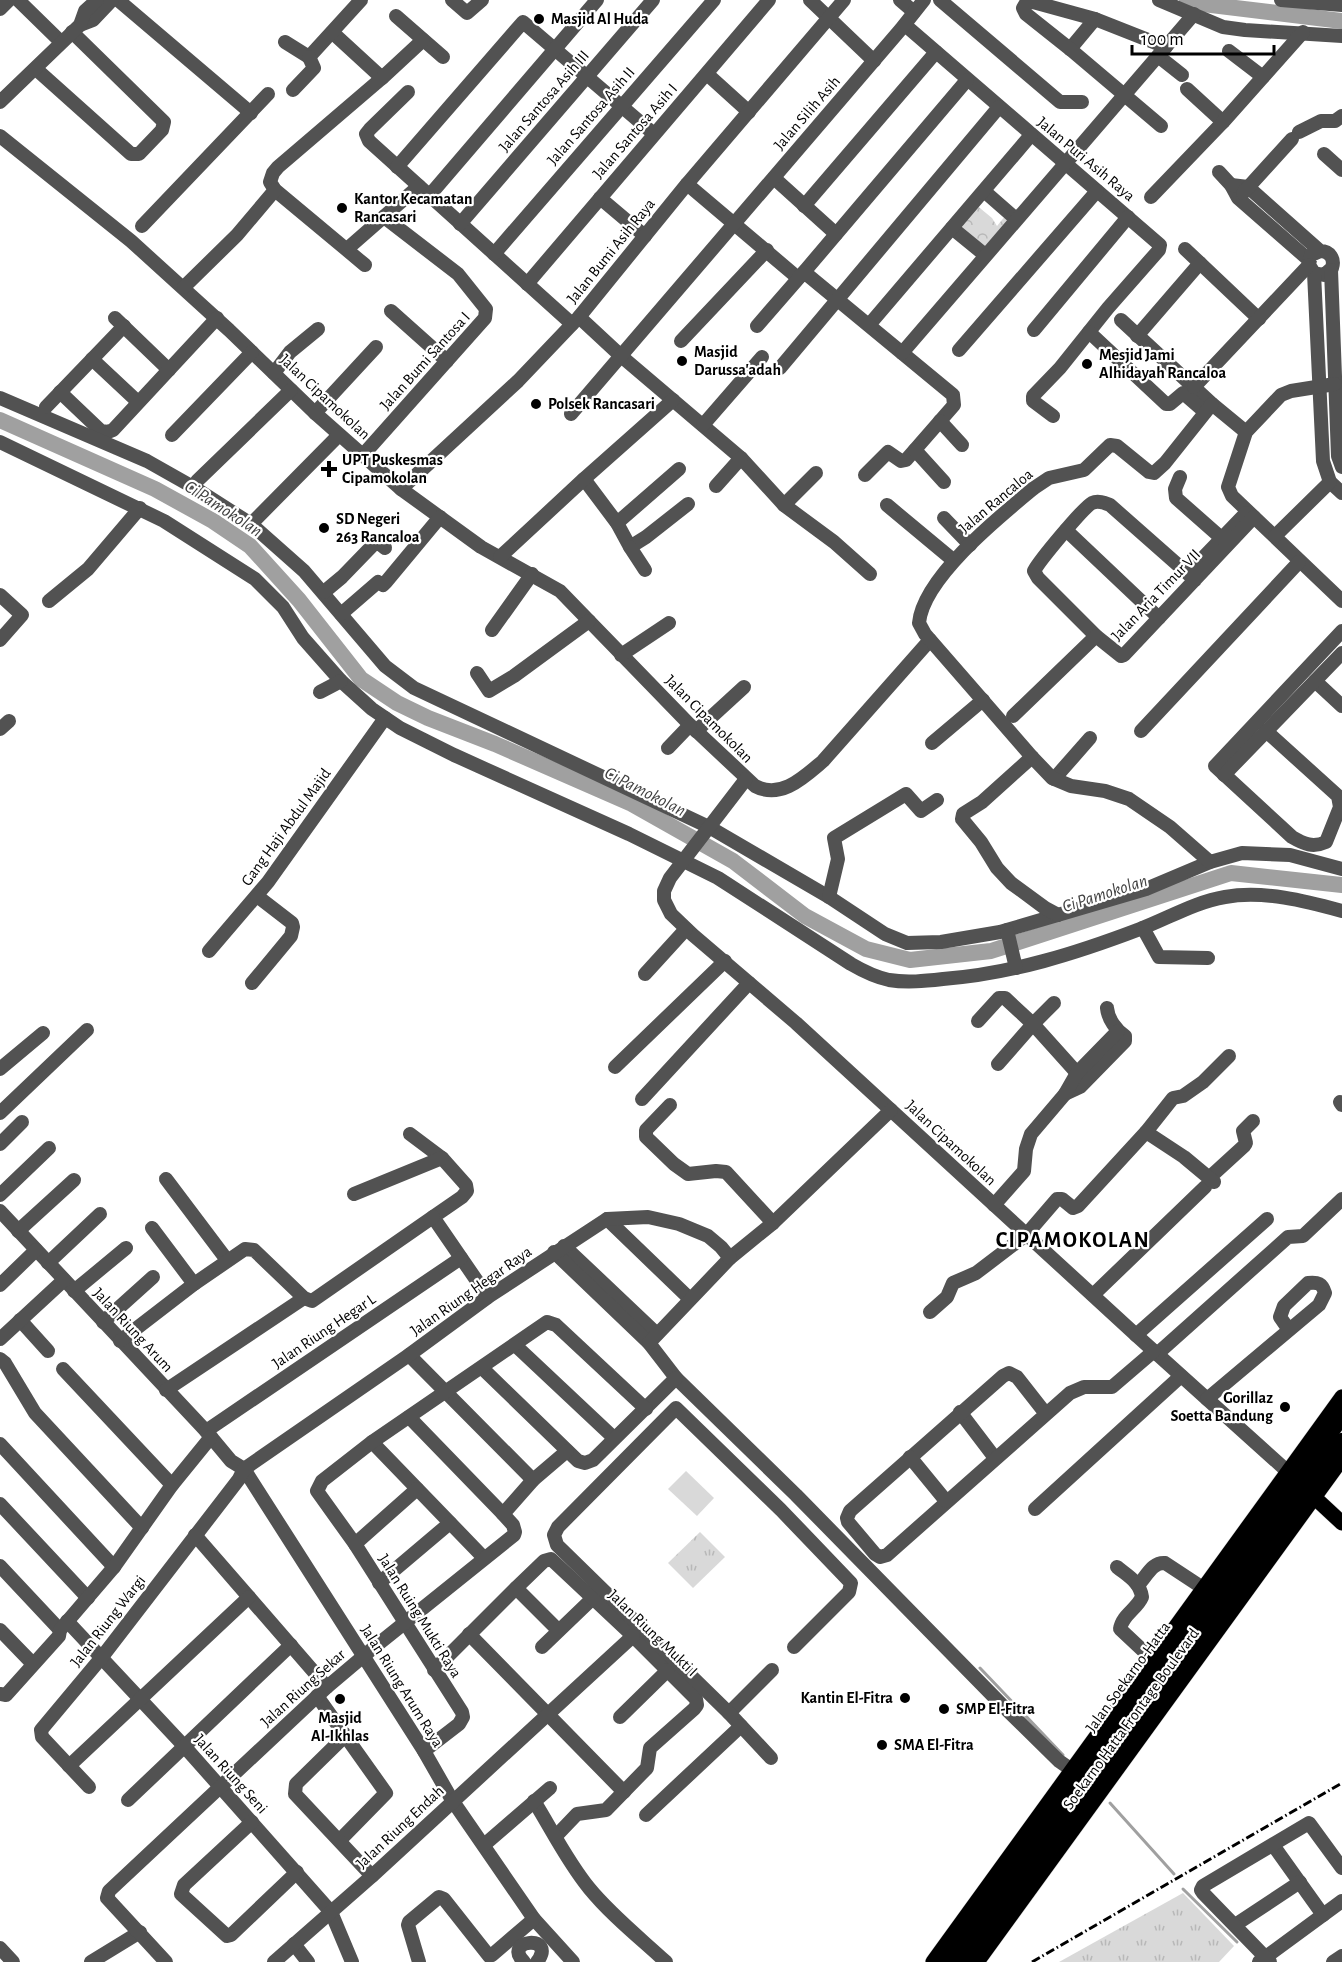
<svg xmlns="http://www.w3.org/2000/svg" width="1342" height="1962" font-family="'Alegreya Sans',sans-serif">
<style>
.grass{fill:url(#grass-tufts)}
.forest{fill:url(#forest-crowns)}
.pitch{fill:#d9d9d9}
.lines{fill:none;stroke-linecap:round;stroke-linejoin:round}
.stream{stroke:#a0a0a0;stroke-width:3}
.river{stroke:#a0a0a0;stroke-width:16}
.major-casing{stroke:#dbdbdb;stroke-width:16}
.highway-casing{stroke:#dbdbdb;stroke-width:20}
.minor{stroke:#525252;stroke-width:14}
.major{stroke:#000;stroke-width:15}
.highway{stroke:#000;stroke-width:18}
.rail{stroke:#000;stroke-width:3;stroke-dasharray:9 3 1.5 3;stroke-linecap:butt}
.poi-dot{fill:#000;stroke:#fff;stroke-width:2}
.labels{text-anchor:middle;dominant-baseline:central;stroke-width:4.5;stroke-linejoin:round;paint-order:stroke}
.poi-label{font-size:16px;font-weight:bold;fill:#000;stroke:#fff;text-anchor:start}
.street-label{font-size:16px;fill:#000;stroke:#fff}
.water-label{font-size:18px;font-style:italic;fill:#414141;stroke:#fff}
.district-label{font-size:22px;font-weight:bold;letter-spacing:1.5px;fill:#000;stroke:#fff}
</style>
<defs>
<pattern id="grass-tufts" width="24" height="20" patternUnits="userSpaceOnUse" patternTransform="scale(1.5)"><rect width="24" height="20" fill="#d9d9d9"/><path d="M3 7l-1-3M5 7V3M7 7l1-3M15 17l-1-3M17 17v-4M19 17l1-3" fill="none" stroke="#b8b8b8"/></pattern>
<pattern id="forest-crowns" width="20" height="18" patternUnits="userSpaceOnUse" patternTransform="scale(1.5)"><rect width="20" height="18" fill="#d9d9d9"/><path d="M2 6a3 3 0 1 1 6 0M12 15a3 3 0 1 1 6 0" fill="none" stroke="#b8b8b8"/></pattern>
</defs>
<rect width="100%" height="100%" fill="#fff"/>
<!-- grass -->
<g class="grass">
<path d="M700 1532 725 1557 693 1588 668 1563Z"/>
<path d="M1183 1893 1234 1946 1219 1962H1059Z"/>
</g>
<!-- forest -->
<path class="forest" d="M975 204 992 218 997 226 1006 215 1012 220 985 252 955 226Z"/>
<!-- pitch -->
<path class="pitch" d="M686 1471 714 1498 697 1516 668 1489Z"/>
<g class="lines">
<!-- stream -->
<g class="stream">
<path d="M980 1668 1063 1755"/>
<path d="M1110 1803 1174 1874"/>
<path d="M1183 1889 1237 1942"/>
</g>
<!-- river -->
<g class="river">
<path d="M1187 0 1195 3 1342 21"/>
<path d="M0 420 155 489 213 521 250 546 299 600 361 679 397 703 428 718 495 744 632 804 733 861 805 916 866 949 910 960 991 951 1231 873 1342 885"/>
</g>
<!-- major casing -->
<g class="major-casing">
<g id="major">
<path d="M1314 1497 1342 1523"/>
<path d="M933 1962 1342 1397"/>
<path d="M977 1962 1342 1459"/>
</g>
</g>
<!-- highway casing -->
<g class="highway-casing">
<g id="highway">
<path d="M947 1962 1342 1415"/>
<path d="M963 1962 1342 1442"/>
</g>
</g>
<!-- minor -->
<g class="minor">
<path d="M18 0 61 42"/>
<path d="M118 0 251 113"/>
<path d="M452 0 467 13 482 0"/>
<path d="M810 0 874 61"/>
<path d="M900 0 914 12"/>
<path d="M940 0 1060 102H1082"/>
<path d="M1159 0 1223 27 1245 30 1342 36"/>
<path d="M1281 0 1342 5"/>
<path d="M0 9 9 0"/>
<path d="M396 16 443 57"/>
<path d="M80 25 93 20 112 0"/>
<path d="M905 25 1160 245 1159 250 1108 308 1060 368 1033 396V401L1053 416"/>
<path d="M333 33 382 78"/>
<path d="M285 42 309 57 361 0"/>
<path d="M1070 49 1095 19"/>
<path d="M1229 51 1263 77"/>
<path d="M1158 56 1182 75"/>
<path d="M36 69 131 154H139L162 130 164 122 72 32"/>
<path d="M707 74 749 112"/>
<path d="M1187 89 1223 122"/>
<path d="M293 90 314 68 309 57"/>
<path d="M408 92 370 129 366 134 369 141 572 324"/>
<path d="M0 102 80 25 85 11 97 0"/>
<path d="M1161 126 1070 49 1026 14 1023 8 1026 3 1033 2 1095 19 1166 47"/>
<path d="M1299 132 1321 121H1335L1342 116"/>
<path d="M0 136 131 241 229 330 315 413 401 489 481 547 560 591 690 725 755 786C781 800 804 777 823 761L930 640"/>
<path d="M1324 154 1342 170"/>
<path d="M397 167 523 22 654 134"/>
<path d="M1219 172 1231 185 1238 198 1309 260"/>
<path d="M774 178 836 234"/>
<path d="M687 184 798 278"/>
<path d="M1231 185 1248 187 1320 251C1330 251 1335 259 1332 268L1324 275 1314 273 1309 265 1311 255 1320 251"/>
<path d="M984 191 1016 219"/>
<path d="M1243 193 1292 139"/>
<path d="M429 196 597 0"/>
<path d="M1151 197 1223 122 1303 32"/>
<path d="M600 198 645 236"/>
<path d="M804 206 936 52"/>
<path d="M460 224 653 0"/>
<path d="M142 226 268 94"/>
<path d="M952 228 985 255"/>
<path d="M347 249 419 186"/>
<path d="M1185 249 1259 319"/>
<path d="M494 254 714 0"/>
<path d="M365 265 275 190 270 182 273 173 278 167 382 78 423 40"/>
<path d="M1331 270 1338 456 1342 467"/>
<path d="M804 272 967 80"/>
<path d="M1314 273 1323 461 1330 482 1342 493"/>
<path d="M527 284 769 0"/>
<path d="M184 287 237 235 275 190"/>
<path d="M391 311 447 361"/>
<path d="M579 317 621 356 741 458 784 505 834 542 870 574"/>
<path d="M115 318 169 370"/>
<path d="M1121 320 1212 404 1246 432"/>
<path d="M869 325 1031 135"/>
<path d="M757 326 804 272 953 395 954 405 906 460 901 461 888 452 865 475"/>
<path d="M1034 330 1128 217"/>
<path d="M1089 332 1166 404H1170L1183 393 1205 412"/>
<path d="M1137 336 1200 263"/>
<path d="M681 341 767 250"/>
<path d="M959 350 1097 191"/>
<path d="M902 353 1194 14"/>
<path d="M92 359 138 402"/>
<path d="M780 368 999 107"/>
<path d="M274 373 290 352 318 329"/>
<path d="M1335 384 1291 391 1281 395 1246 432 1228 487 1232 496 1342 601"/>
<path d="M1194 387 1309 265"/>
<path d="M60 392 101 431 108 432 113 430 217 318"/>
<path d="M0 398 147 461 193 487 251 524 304 571 385 666 414 688 709 827 829 897 885 934 907 943 941 942 1000 932 1146 889 1210 862 1242 853 1290 855 1342 869"/>
<path d="M46 407 124 326"/>
<path d="M315 413 376 347"/>
<path d="M571 414 901 29 924 0"/>
<path d="M940 421 962 445"/>
<path d="M703 425 762 357"/>
<path d="M172 435 252 352"/>
<path d="M0 442 164 521 255 579 283 607 303 638 341 681 372 709 400 728 454 755 629 834 718 878 851 964C863 971 875 977 889 980 907 983 925 981 943 979 1011 974 1077 953 1140 929 1169 918 1195 902 1225 897 1263 890 1306 901 1342 911"/>
<path d="M915 450 944 482"/>
<path d="M363 455 485 318 486 309 458 274 384 217"/>
<path d="M1180 477 1175 489 1176 498 1227 543"/>
<path d="M584 479 617 523 630 547 646 537 688 504"/>
<path d="M197 481 291 390"/>
<path d="M716 486 741 458"/>
<path d="M401 489 518 381 579 317 687 184 844 0"/>
<path d="M784 505 816 473"/>
<path d="M887 505 953 560"/>
<path d="M944 518 970 545"/>
<path d="M617 523 679 469"/>
<path d="M251 524 339 435"/>
<path d="M1066 530 1159 618"/>
<path d="M1275 536 1330 482"/>
<path d="M630 547 645 570"/>
<path d="M500 557 584 479 673 400"/>
<path d="M1195 566 1246 513"/>
<path d="M1195 580 1110 505C1105 503 1098 500 1092 503 1083 508 1039 561 1034 571L1038 578 1096 636 1121 656 1124 655 1254 517"/>
<path d="M324 592 342 577 374 544H380L385 548"/>
<path d="M0 595 22 615 0 640"/>
<path d="M49 601 88 569 140 508"/>
<path d="M341 614 378 582 383 585 386 582 440 517"/>
<path d="M492 630 532 574"/>
<path d="M621 655 669 623"/>
<path d="M477 673 489 691 514 676 589 621"/>
<path d="M1315 681 1342 706"/>
<path d="M320 692 341 681"/>
<path d="M1013 716 1096 636"/>
<path d="M0 729 9 721"/>
<path d="M696 731 744 687"/>
<path d="M1141 731 1299 562"/>
<path d="M1266 731 1338 796 1340 807 1326 842C1313 848 1304 844 1292 837L1215 766 1342 631"/>
<path d="M932 743 983 700"/>
<path d="M668 748 690 725"/>
<path d="M1032 757 982 802 963 814 962 819 981 842 997 868 1011 883 1045 908 1058 915"/>
<path d="M1224 775 1342 653"/>
<path d="M746 779 670 878 664 891V900L671 914 693 935 796 1023 1136 1335 1287 1471"/>
<path d="M1054 779 1090 738"/>
<path d="M1210 862 1170 827 1129 799 1105 791 1071 786 1052 778 1032 757 925 634 919 623C923 578 1000 516 1034 488L1049 478 1084 470 1110 445 1117 446 1149 472 1154 473 1165 463 1212 404"/>
<path d="M829 897 838 859 834 838 906 794 921 811 937 800"/>
<path d="M1143 928 1159 957 1208 958"/>
<path d="M1007 930 1016 968"/>
<path d="M209 951 268 882 385 718"/>
<path d="M645 974 686 929"/>
<path d="M252 983 291 936 293 927 292 923 257 896"/>
<path d="M978 1021 999 998H1005L1033 1024 1077 1073"/>
<path d="M998 1064 1033 1024 1054 1003"/>
<path d="M615 1067 725 961"/>
<path d="M0 1069 43 1033"/>
<path d="M1065 1094 1080 1087 1125 1041V1036C1116 1030 1108 1019 1107 1008"/>
<path d="M642 1099 749 983"/>
<path d="M1340 1102 1342 1105"/>
<path d="M670 1105 646 1130V1137L674 1164 688 1174 716 1171 726 1172 773 1223"/>
<path d="M0 1113 87 1030"/>
<path d="M1146 1132 1173 1098 1183 1096 1203 1082 1229 1056"/>
<path d="M410 1134 442 1158 466 1185 467 1191 462 1197 433 1217 488 1297"/>
<path d="M0 1144 22 1122"/>
<path d="M1209 1178 1244 1146 1246 1143 1243 1131 1253 1121"/>
<path d="M166 1179 227 1260"/>
<path d="M354 1194 442 1158"/>
<path d="M0 1195 49 1148"/>
<path d="M994 1205 1024 1171 1026 1149 1031 1134 1065 1094 1077 1073 1118 1031"/>
<path d="M0 1211 206 1431 231 1461 244 1469 424 1751 452 1800 534 1919 573 1962"/>
<path d="M607 1219 690 1299"/>
<path d="M152 1228 194 1284"/>
<path d="M18 1231 74 1180"/>
<path d="M564 1246 657 1334"/>
<path d="M554 1252 649 1343 676 1378 796 1495 1002 1705 1059 1761 1072 1770"/>
<path d="M48 1263 100 1214"/>
<path d="M0 1285 36 1250"/>
<path d="M74 1291 126 1248"/>
<path d="M1093 1295 1205 1187"/>
<path d="M930 1312 947 1297 953 1283 976 1273 1026 1235 1057 1199H1062L1073 1208 1078 1206 1146 1132 1184 1157 1214 1182"/>
<path d="M20 1320 48 1351"/>
<path d="M103 1322 153 1277"/>
<path d="M1136 1335 1267 1219"/>
<path d="M0 1339 64 1280"/>
<path d="M120 1341 194 1284 245 1249 254 1250 304 1298 312 1301 433 1217"/>
<path d="M649 1343 730 1258 773 1223 891 1110"/>
<path d="M515 1345 614 1438"/>
<path d="M1157 1354 1288 1237 1303 1236 1342 1199"/>
<path d="M409 1355 533 1480"/>
<path d="M0 1359 5 1363 35 1413 142 1528"/>
<path d="M482 1368 578 1461 585 1463 593 1460 676 1378"/>
<path d="M63 1369 172 1485"/>
<path d="M166 1390 304 1298"/>
<path d="M1207 1399 1319 1305 1325 1293C1322 1283 1318 1282 1308 1283L1284 1306 1280 1317 1289 1330"/>
<path d="M960 1412 995 1458"/>
<path d="M1046 1414 1017 1377 1009 1373 1003 1376 850 1511 847 1518 848 1522 875 1554 880 1557 887 1555 1070 1393 1084 1387H1112L1154 1351"/>
<path d="M409 1417 503 1514"/>
<path d="M206 1431 461 1258"/>
<path d="M372 1442 484 1558"/>
<path d="M0 1444 114 1567"/>
<path d="M910 1457 946 1501"/>
<path d="M0 1504 88 1598"/>
<path d="M1035 1509 1181 1376"/>
<path d="M195 1535 327 1687"/>
<path d="M355 1544 417 1489"/>
<path d="M0 1566 60 1630"/>
<path d="M1117 1567C1128 1576 1140 1582 1142 1597 1137 1609 1122 1615 1120 1629L1152 1659"/>
<path d="M379 1583 450 1523"/>
<path d="M1138 1585C1147 1576 1152 1562 1165 1563L1203 1588"/>
<path d="M516 1588 558 1630"/>
<path d="M67 1621 184 1746 331 1912 352 1962"/>
<path d="M0 1630 33 1664"/>
<path d="M469 1634 624 1792"/>
<path d="M542 1647 593 1598"/>
<path d="M434 1670 516 1588 544 1561 551 1559 633 1636 696 1699 697 1705 694 1709 650 1748 647 1768 606 1810 577 1814 556 1836"/>
<path d="M0 1694 6 1695 59 1636 60 1630 114 1567 172 1485 211 1437"/>
<path d="M317 1696 386 1793 340 1840"/>
<path d="M729 1713 772 1670"/>
<path d="M620 1717 668 1670"/>
<path d="M346 1735 296 1784 295 1794 372 1876"/>
<path d="M424 1751 459 1724 463 1717 462 1712 355 1544 317 1491 322 1481 372 1442 547 1322 556 1325 646 1409"/>
<path d="M771 1758 729 1713 557 1545 554 1535 558 1527 676 1408 781 1510 851 1583 849 1592 794 1647"/>
<path d="M69 1766 249 1597"/>
<path d="M89 1787 42 1737 41 1730 102 1657 239 1479 244 1469 409 1355 488 1297 607 1219 648 1217 679 1224 708 1236 721 1247 730 1258"/>
<path d="M128 1800 291 1645"/>
<path d="M534 1801C552 1830 567 1861 589 1888 611 1915 640 1938 666 1962"/>
<path d="M646 1815 741 1726"/>
<path d="M252 1822 184 1885 181 1894 227 1936 231 1935 297 1872"/>
<path d="M484 1845 550 1788"/>
<path d="M1273 1845 1323 1915"/>
<path d="M1235 1925 1300 1882"/>
<path d="M294 1944 308 1962"/>
<path d="M0 1948 13 1962"/>
<path d="M91 1962 140 1932"/>
<path d="M166 1962 107 1898 109 1891 327 1687 372 1649 514 1535 515 1532 513 1525 503 1514 533 1480 567 1451"/>
<path d="M274 1962 372 1876 633 1636"/>
<path d="M419 1962 408 1925 409 1922 439 1897 444 1899 489 1956 492 1955 534 1919"/>
<path d="M524 1962C501 1939 558 1934 537 1962"/>
<path d="M1259 1962 1342 1901"/>
<path d="M1270 1962 1203 1893 1201 1890 1203 1886 1309 1823 1342 1868"/>
<path d="M1333 1962 1342 1956"/>
</g>
<!-- major -->
<use href="#major" class="major"/>
<!-- highway -->
<use href="#highway" class="highway"/>
<!-- rail -->
<path class="rail" d="M1032 1962 1342 1783"/>
</g>
<!-- markers -->
<g class="poi-dot">
<circle cx="539" cy="19" r="6"/>
<circle cx="342" cy="208" r="6"/>
<circle cx="682" cy="361" r="6"/>
<circle cx="1087" cy="364" r="6"/>
<circle cx="536" cy="404" r="6"/>
<path d="M326 460h6v6h6v6h-6v6h-6v-6h-6v-6h6z"/>
<circle cx="324" cy="528" r="6"/>
<circle cx="1285" cy="1407" r="6"/>
<circle cx="905" cy="1698" r="6"/>
<circle cx="340" cy="1699" r="6"/>
<circle cx="944" cy="1709" r="6"/>
<circle cx="882" cy="1745" r="6"/>
</g>
<g class="labels">
<!-- poi labels -->
<g class="poi-label">
<text x="551" y="19">Masjid Al Huda</text>
<text x="354" y="199">Kantor Kecamatan<tspan x="354" dy="18">Rancasari</tspan></text>
<text x="694" y="352">Masjid<tspan x="694" dy="18">Darussa'adah</tspan></text>
<text x="1099" y="355">Mesjid Jami<tspan x="1099" dy="18">Alhidayah Rancaloa</tspan></text>
<text x="548" y="404">Polsek Rancasari</text>
<text x="342" y="460">UPT Puskesmas<tspan x="342" dy="18">Cipamokolan</tspan></text>
<text x="336" y="519">SD Negeri<tspan x="336" dy="18">263 Rancaloa</tspan></text>
<text x="1273" y="1398" text-anchor="end">Gorillaz<tspan x="1273" dy="18">Soetta Bandung</tspan></text>
<text x="893" y="1698" text-anchor="end">Kantin El-Fitra</text>
<text x="956" y="1709">SMP El-Fitra</text>
<text x="340" y="1718" text-anchor="middle">Masjid<tspan x="340" dy="18">Al-Ikhlas</tspan></text>
<text x="894" y="1745">SMA El-Fitra</text>
</g>
<!-- street labels -->
<g class="street-label">
<text transform="translate(544 101) rotate(-49)">Jalan Santosa Asih III</text>
<text transform="translate(807 113) rotate(-49)">Jalan Silih Asih</text>
<text transform="translate(591 116) rotate(-49)">Jalan Santosa Asih II</text>
<text transform="translate(635 131) rotate(-49)">Jalan Santosa Asih I</text>
<text transform="translate(1086 159) rotate(40)">Jalan Puri Asih Raya</text>
<text transform="translate(611 251) rotate(-51)">Jalan Bumi Asih Raya</text>
<text transform="translate(425 361) rotate(-48)">Jalan Bumi Santosa I</text>
<text transform="translate(325 397) rotate(43)">Jalan Cipamokolan</text>
<text transform="translate(996 501) rotate(-40)">Jalan Rancaloa</text>
<text transform="translate(1156 595) rotate(-46)">Jalan Aria Timur VII</text>
<text transform="translate(709 719) rotate(45)">Jalan Cipamokolan</text>
<text transform="translate(286 827) rotate(-54)">Gang Haji Abdul Majid</text>
<text transform="translate(951 1143) rotate(43)">Jalan Cipamokolan</text>
<text transform="translate(471 1291) rotate(-35)">Jalan Riung Hegar Raya</text>
<text transform="translate(133 1330) rotate(47)">Jalan Riung Arum</text>
<text transform="translate(324 1331) rotate(-34)">Jalan Riung Hegar L</text>
<text transform="translate(420 1616) rotate(58)">Jalan Ruing Mukti Raya</text>
<text transform="translate(108 1621) rotate(-52)">Jalan Riung Wargi</text>
<text transform="translate(653 1633) rotate(44)">Jalan Riung Mukti I</text>
<text transform="translate(1128 1677) rotate(-54)">Jalan Soekarno-Hatta</text>
<text transform="translate(402 1686) rotate(58)">Jalan Riung Arum Raya</text>
<text transform="translate(303 1688) rotate(-42)">Jalan Riung Sekar</text>
<text transform="translate(1131 1719) rotate(-54)">Soekarno Hatta Frontage Boulevard</text>
<text transform="translate(231 1774) rotate(48)">Jalan Riung Seni</text>
<text transform="translate(400 1827) rotate(-43)">Jalan Riung Endah</text>
</g>
<!-- water labels -->
<g class="water-label">
<text transform="translate(223 509) rotate(33)">Ci Pamokolan</text>
<text transform="translate(645 792) rotate(27)">Ci Pamokolan</text>
<text transform="translate(1105 894) rotate(-18)">Ci Pamokolan</text>
</g>
<!-- district labels -->
<g class="district-label">
<text x="1073" y="1240">CIPAMOKOLAN</text>
</g>
</g>
<!-- scale -->
<path d="M1132 45v9h142v-9" fill="none" stroke="#000000" stroke-width="3"/>
<text x="1141" y="45" font-size="18" fill="#000000" stroke="#ffffff" stroke-width="4.5" paint-order="stroke">100 m</text>
</svg>
